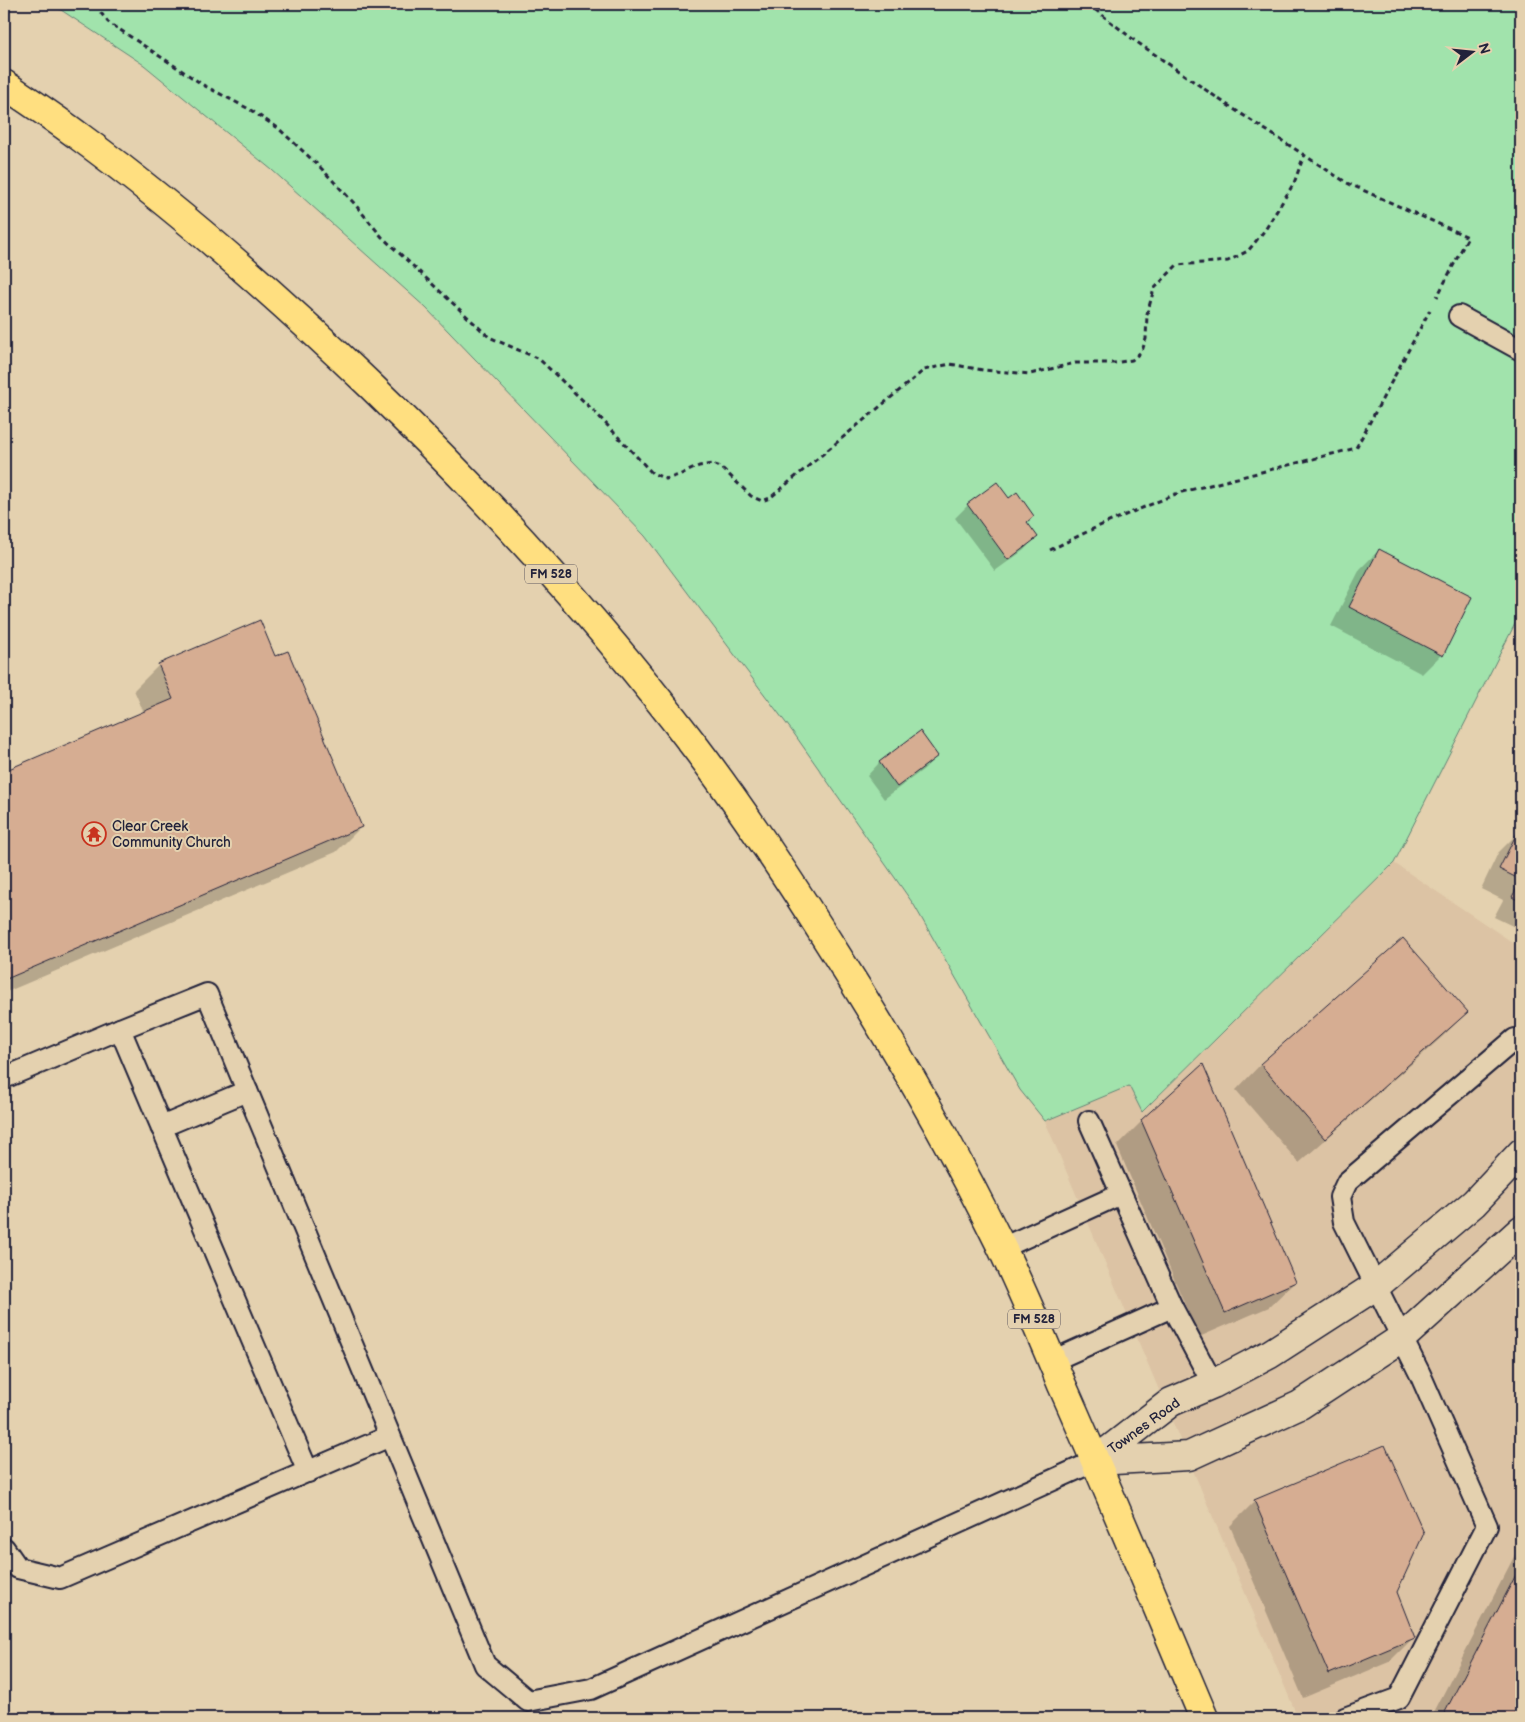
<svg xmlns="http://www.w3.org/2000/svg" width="1525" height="1722" font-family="'Balsamiq Sans',sans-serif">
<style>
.built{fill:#dcc3a4}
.green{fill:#a1e3ac;stroke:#628274}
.shadow{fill:#0003}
.building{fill:#d6ad92;stroke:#22223b}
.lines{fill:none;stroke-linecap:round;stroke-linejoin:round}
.lane-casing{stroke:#22223b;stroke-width:24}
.street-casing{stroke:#22223b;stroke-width:31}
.primary-casing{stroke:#22223b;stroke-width:31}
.path{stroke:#22223b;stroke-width:3;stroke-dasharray:5 4;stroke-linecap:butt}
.lane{stroke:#e4d1af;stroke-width:20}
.street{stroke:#e4d1af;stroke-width:28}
.primary{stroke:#ffdf80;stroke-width:28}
.labels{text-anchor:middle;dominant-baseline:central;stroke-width:4;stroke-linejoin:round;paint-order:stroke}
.shield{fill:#e4d1af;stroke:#5c565e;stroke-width:1}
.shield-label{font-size:12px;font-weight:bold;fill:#22223b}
.poi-label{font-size:14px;fill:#22223b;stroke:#e4d1af;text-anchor:start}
.street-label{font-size:14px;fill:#22223b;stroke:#e4d1af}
</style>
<rect width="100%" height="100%" fill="#e4d1af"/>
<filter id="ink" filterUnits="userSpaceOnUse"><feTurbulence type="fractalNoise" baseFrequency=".02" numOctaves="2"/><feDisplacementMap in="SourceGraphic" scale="10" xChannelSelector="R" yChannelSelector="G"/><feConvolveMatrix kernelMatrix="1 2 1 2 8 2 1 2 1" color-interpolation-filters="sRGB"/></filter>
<g filter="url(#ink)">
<!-- built -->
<path class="built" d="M1394 863 1521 948V1718H1298L1045 1121 1130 1086 1143 1112Z"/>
<!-- green -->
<path class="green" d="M52 4H1521V612L1394 863 1142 1112 1129 1086 1045 1121 1020 1090 914 905 795 735 645 536 426 308 272 170 144 65Z"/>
<!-- shadow -->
<g class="shadow">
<path d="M1009 499 1033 516 1026 523 1036 537 1024 550 995 571 955 518 968 505Z"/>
<path d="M1379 550 1441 655 1422 674 1331 626 1360 569Z"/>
<path d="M274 658 361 827 336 852 4 993V772L144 713 134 690 159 665Z"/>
<path d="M920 733 937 756 924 769 884 799 867 776 879 763Z"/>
<path d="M1517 834 1521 836V930L1494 917 1503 900 1481 889 1498 853Z"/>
<path d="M1403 939 1467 1012 1442 1037 1299 1163 1236 1090 1260 1065Z"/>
<path d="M1142 1121 1295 1282 1269 1307 1199 1337 1117 1146Z"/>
<path d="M1255 1501 1396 1592 1414 1637 1389 1662 1303 1698 1230 1526Z"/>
<path d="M1521 1543V1718H1431Z"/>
</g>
<!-- building -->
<g class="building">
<path d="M997 482 1009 498 1017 492 1034 516 1027 522 1038 537 1008 560 967 504Z"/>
<path d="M1379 549 1472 597 1443 656 1349 607Z"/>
<path d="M260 620 275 656 288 651 362 827 4 980V771L173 699 158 664Z"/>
<path d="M920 731 938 756 897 787 879 762Z"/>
<path d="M1517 833 1521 835V902L1512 897 1521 880 1499 869Z"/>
<path d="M1403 938 1468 1012 1325 1139 1260 1064Z"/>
<path d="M1203 1064 1296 1282 1225 1313 1141 1120Z"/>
<path d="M1385 1445 1424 1533 1397 1592 1415 1638 1329 1674 1254 1500Z"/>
<path d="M1521 1565V1718H1442Z"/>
</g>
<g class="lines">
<!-- lane casing -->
<g class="lane-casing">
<g id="lane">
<path d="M1459 316 1521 350"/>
<path d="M120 1029 308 1472"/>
<path d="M4 1078 120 1029 207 994 485 1665 528 1701 591 1689 1095 1461"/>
<path d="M1089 1121 1172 1307 1213 1384"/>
<path d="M161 1127 247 1091"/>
<path d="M1002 1248 1121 1194"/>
<path d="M1052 1361 1172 1307"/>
<path d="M4 1548 18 1568 60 1578 390 1436"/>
<path d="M1345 1718 1399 1698 1487 1526 1420 1374 1344 1222 1340 1197 1347 1182 1515 1039 1521 1038"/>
</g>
</g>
<!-- street casing -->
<g class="street-casing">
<g id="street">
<path d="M1095 1461 1171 1402 1213 1384 1270 1354 1377 1285 1474 1203 1521 1153"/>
<path d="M1095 1461 1189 1456 1300 1405 1402 1338 1521 1230"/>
</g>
</g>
<!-- primary casing -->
<g class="primary-casing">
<path id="primary" d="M4 84C29 101 55 118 80 137 183 212 279 298 371 386 488 499 598 619 696 748 746 814 792 884 836 954 895 1047 950 1143 999 1242 1022 1289 1042 1337 1062 1385 1111 1495 1157 1607 1204 1718"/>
</g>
<!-- path -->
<g class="path">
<path d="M97 4 101 13 108 22 205 86 249 109 278 128 319 166 353 202 382 237 489 337 539 359 594 411 652 473 666 479 679 475 699 466 712 464 721 467 751 496 762 501 770 498 924 370 950 364 983 370 1030 374 1075 363H1114L1132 360 1142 351 1146 339 1147 314 1154 289 1177 265 1228 261 1248 251 1265 230 1294 183 1304 155"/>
<path d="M1088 4 1134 40 1226 104 1347 183 1468 237 1437 297"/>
<path d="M1050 550 1097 527 1178 493 1356 448 1430 310"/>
</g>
<!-- lane -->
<use href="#lane" class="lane"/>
<!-- street -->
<use href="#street" class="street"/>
<!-- primary -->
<use href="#primary" class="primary"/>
</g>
</g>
<!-- icons -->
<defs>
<g id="temple-ring" transform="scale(1.25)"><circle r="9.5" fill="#e4d1af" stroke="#c8321e" stroke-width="1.5"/><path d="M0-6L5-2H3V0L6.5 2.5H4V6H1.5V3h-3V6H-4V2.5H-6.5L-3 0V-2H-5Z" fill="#c8321e"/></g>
</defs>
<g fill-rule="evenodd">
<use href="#temple-ring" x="94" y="834"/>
</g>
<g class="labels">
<!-- shield labels -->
<g class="shield">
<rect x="525" y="564.5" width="52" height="19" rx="4"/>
<rect x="1008" y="1309.5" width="52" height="19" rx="4"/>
</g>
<g class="shield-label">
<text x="551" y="574">FM 528</text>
<text x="1034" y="1319">FM 528</text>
</g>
<!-- poi labels -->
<g class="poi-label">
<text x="112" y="826">Clear Creek<tspan x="112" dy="16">Community Church</tspan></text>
</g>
<!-- street labels -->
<g class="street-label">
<text transform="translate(1144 1426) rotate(-36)">Townes Road</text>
</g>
</g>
<!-- margin -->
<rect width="1525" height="1722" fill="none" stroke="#e4d1af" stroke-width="20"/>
<rect x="10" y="10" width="1505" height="1702" fill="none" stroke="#22223b" stroke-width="2" filter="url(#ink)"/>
<!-- north arrow -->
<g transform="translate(1472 52) rotate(74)" stroke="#e4d1af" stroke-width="4" paint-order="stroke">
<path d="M0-4L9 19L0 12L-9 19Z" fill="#22223b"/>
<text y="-8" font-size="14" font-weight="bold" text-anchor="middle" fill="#22223b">N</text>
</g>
</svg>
